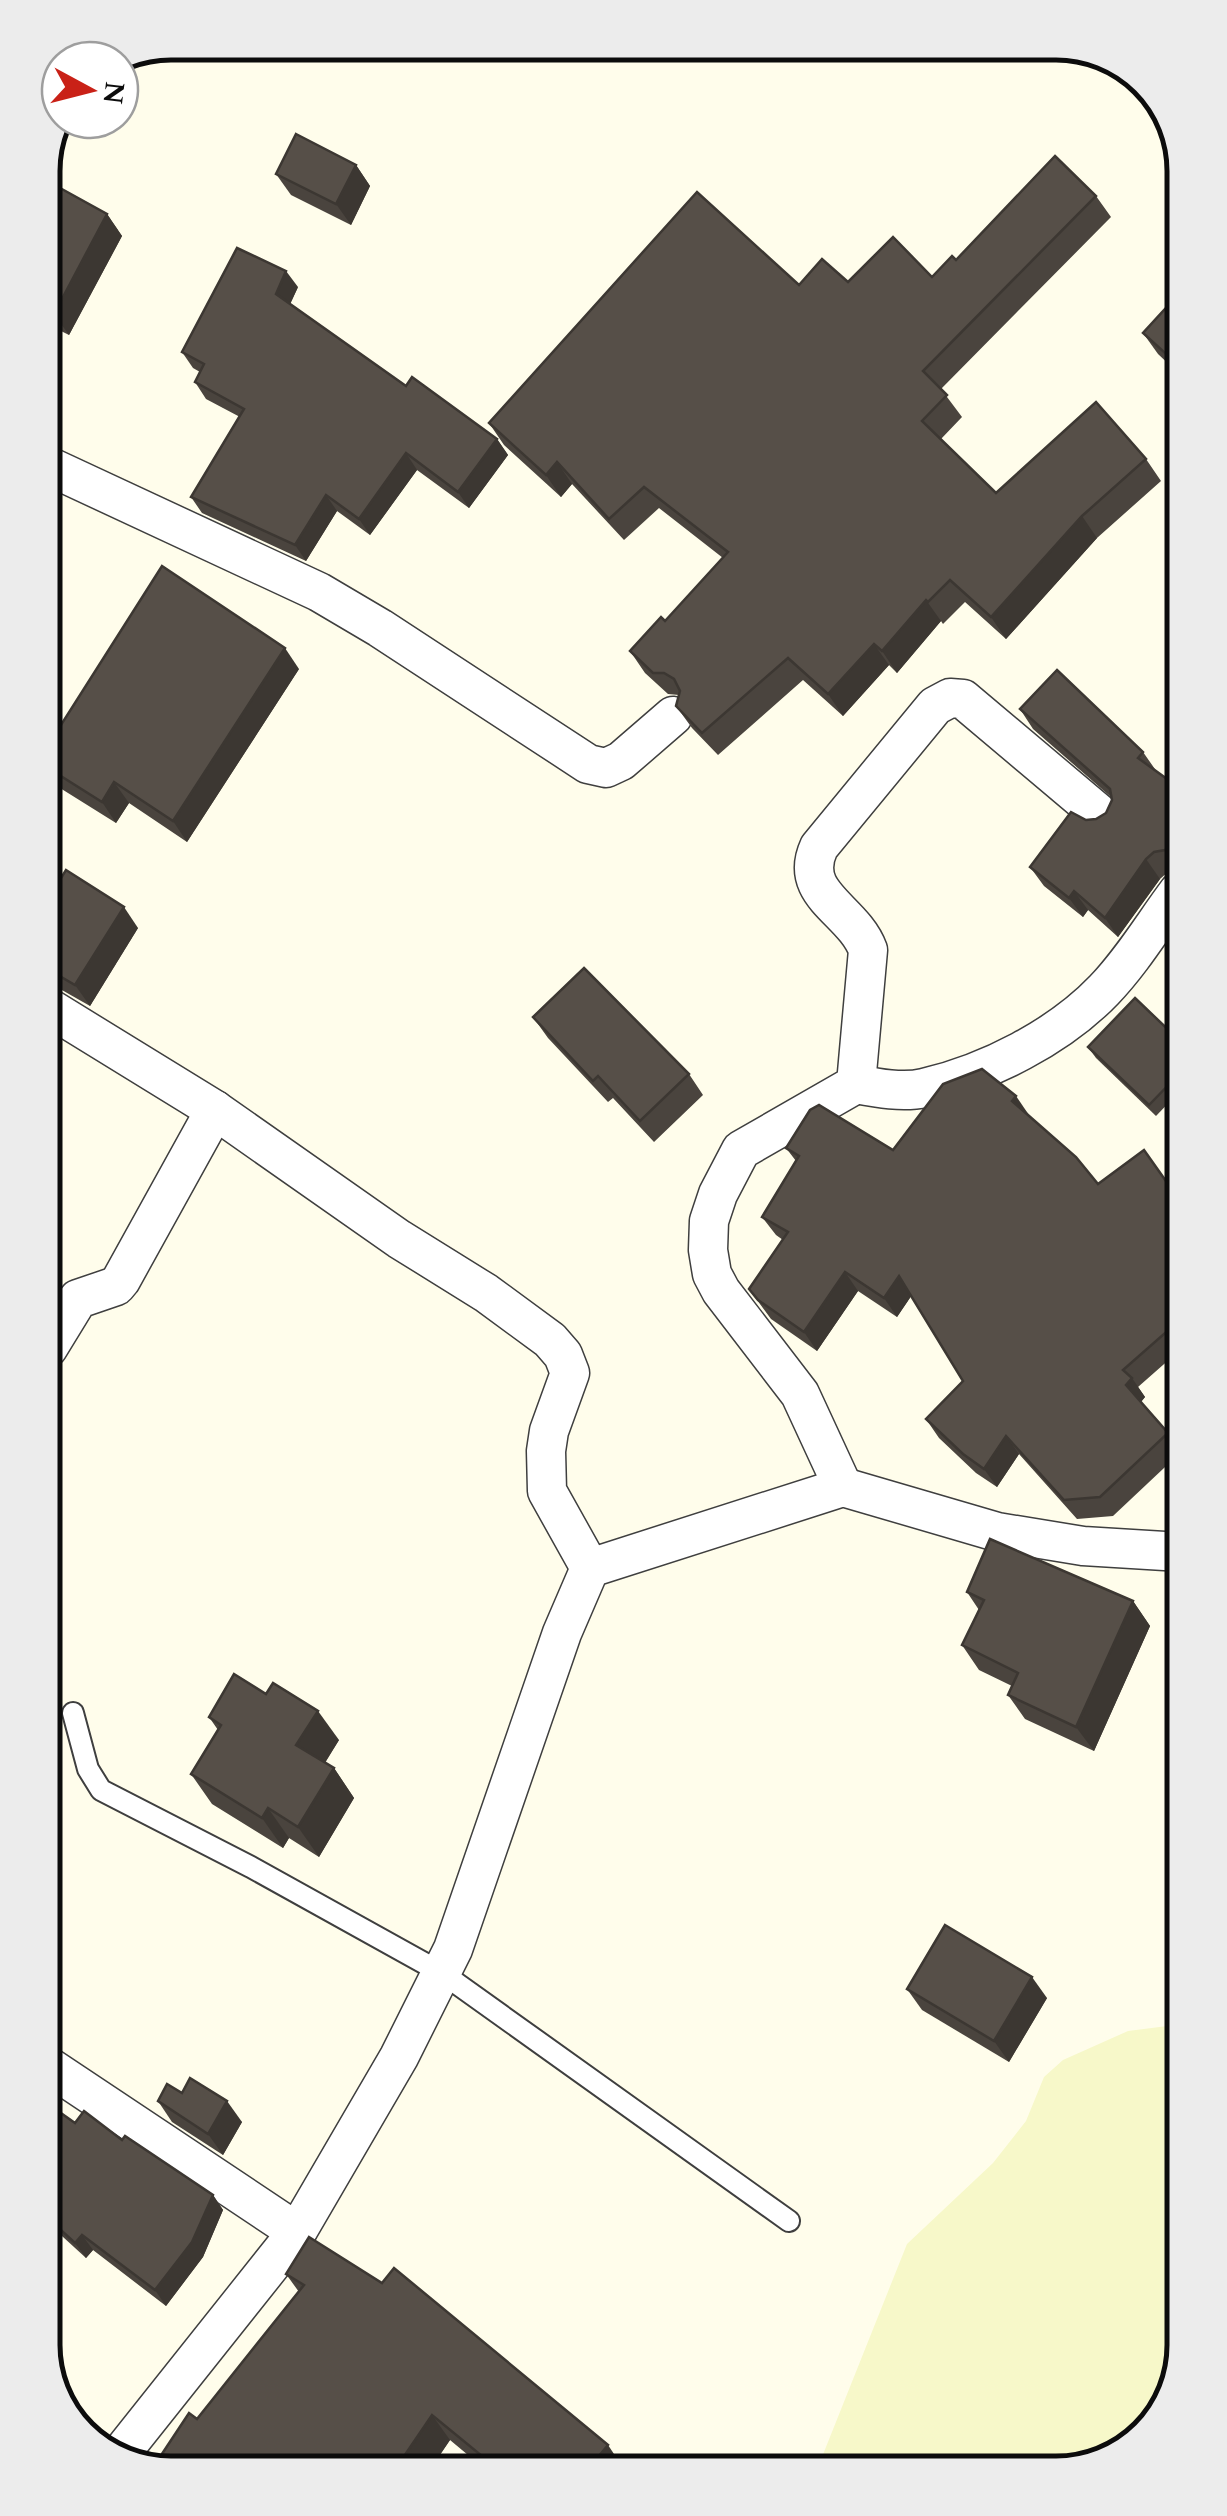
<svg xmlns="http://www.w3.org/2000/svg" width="1227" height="2516" font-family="Spectral,serif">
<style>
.farmland{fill:#f7f8c9}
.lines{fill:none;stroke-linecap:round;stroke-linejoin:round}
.lane-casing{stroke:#3f3f3f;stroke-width:24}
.street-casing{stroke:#3f3f3f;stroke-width:41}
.lane{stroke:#fff;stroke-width:20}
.street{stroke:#fff;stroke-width:38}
.wall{fill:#4a443e}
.shaded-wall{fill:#3c3732}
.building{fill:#564f48;stroke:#3c3732;stroke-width:2.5}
.rim{fill:none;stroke:#0c0c0c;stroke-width:5}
</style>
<rect width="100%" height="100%" fill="#fffdeb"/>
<!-- farmland -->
<path class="farmland" d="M1183 2024 1184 2346 1163 2417 1105 2464 818 2467 907 2244 993 2163 1026 2121 1044 2077 1063 2060 1128 2031Z"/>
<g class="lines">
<!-- lane casing -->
<g class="lane-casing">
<path id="lane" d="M73 1713 88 1769 101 1790 251 1867 442 1973 789 2221"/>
</g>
<!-- street casing -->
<g class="street-casing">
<g id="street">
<path d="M44 464 319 592 380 628 588 764 606 768 621 761 673 716"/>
<path d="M46 1006 215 1110 399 1239 486 1293 550 1340 563 1355 570 1373 549 1431 546 1451 547 1491 590 1568"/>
<path d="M856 1084C877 1088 903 1093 924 1088 988 1073 1059 1037 1104 990 1132 961 1154 924 1178 892"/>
<path d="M48 1348 78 1299 116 1286 121 1280 215 1110"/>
<path d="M843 1487 800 1394 721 1291 712 1274 708 1250 709 1221 718 1194 741 1150 856 1084 868 950C853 909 797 895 819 847L935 706 950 698 963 699 1103 817"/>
<path d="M51 2068 297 2232"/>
<path d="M118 2457 297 2232 399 2057 453 1949 562 1633 590 1568 843 1487 997 1532 1083 1546 1181 1552"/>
</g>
</g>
<!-- lane -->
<use href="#lane" class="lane"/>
<!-- street -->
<use href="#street" class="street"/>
</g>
<!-- wall -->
<g class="wall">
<path d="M356 165 370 186 351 225 291 195 276 174Z"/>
<path d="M1096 196 1111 217 941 389 962 417 941 439 996 493 1146 459 1161 481 1097 538 1006 639 965 602 943 624 941 621 897 673 889 665 843 716 803 680 718 755 692 728 676 706 679 695 668 694 645 673 630 651 665 621 723 558 659 508 624 540 572 484 561 497 504 445 489 423 799 285 932 277 956 260Z"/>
<path d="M107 214 122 236 69 335 43 322V221Z"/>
<path d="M298 287 290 304 406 386 497 439 508 455 469 508 417 470 370 535 337 511 306 561 202 513 191 497 240 417 206 399 195 382 200 372 193 368 182 352Z"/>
<path d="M1176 297V371L1158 354 1143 333Z"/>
<path d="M299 669 187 842 129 803 116 823 52 783 45 773V750Z"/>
<path d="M1020 709 1143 752 1157 772 1178 787V870L1168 872 1160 879 1118 937 1088 910 1083 917 1044 886 1030 867 1106 813 1112 800 1111 797 1033 729Z"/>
<path d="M46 902 138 928 90 1006 46 981Z"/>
<path d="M533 1017 689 1074 703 1095 654 1142 613 1098 608 1102 548 1038Z"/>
<path d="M1179 1040V1092L1156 1116 1096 1058 1088 1047Z"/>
<path d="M1029 1115 1098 1184 1180 1201V1350L1138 1387 1145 1397 1141 1402 1168 1433 1181 1452 1113 1516 1077 1519 1019 1454 997 1487 976 1473 939 1438 926 1419 963 1381 911 1296 897 1317 858 1291 817 1351 771 1319 749 1289 783 1240 776 1235 762 1217 796 1161 786 1148 893 1150Z"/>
<path d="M967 1592 1133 1601 1150 1626 1094 1751 1025 1719 1008 1695 1012 1686 979 1670 962 1645 979 1610Z"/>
<path d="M209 1717 339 1740 325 1763 334 1768 354 1798 319 1857 289 1838 283 1848 212 1804 191 1774 218 1730Z"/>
<path d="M907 1989 1047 1998 1009 2062 922 2010Z"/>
<path d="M182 2093 242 2122 223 2155 172 2122 158 2101Z"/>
<path d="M51 2106 75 2123 122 2140 213 2195 223 2210 203 2257 166 2306 93 2250 86 2258 51 2226Z"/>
<path d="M286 2274 624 2469 486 2470 450 2440 429 2471 162 2473 197 2419 299 2292Z"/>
</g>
<!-- shaded-wall -->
<g class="shaded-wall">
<path d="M356 165 370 186 351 225 336 204Z"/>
<path d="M107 214 122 236 69 335 54 314Z"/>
<path d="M286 271 298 287 287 311 276 294Z"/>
<path d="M497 439 508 455 469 508 458 492Z"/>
<path d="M406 453 417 470 370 535 359 519Z"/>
<path d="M557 462 572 484 561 497 546 475Z"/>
<path d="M326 495 337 511 306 561 295 545Z"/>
<path d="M1082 516 1097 538 1006 639 991 617Z"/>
<path d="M926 600 941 621 897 673 882 651Z"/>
<path d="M874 644 889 665 843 716 828 694Z"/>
<path d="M285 648 299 669 187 842 173 821Z"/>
<path d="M114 782 129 803 116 823 102 802Z"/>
<path d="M1178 836V869L1165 850Z"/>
<path d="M1146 859 1160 879 1118 937 1105 918Z"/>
<path d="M1074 891 1088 910 1083 917 1069 898Z"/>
<path d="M124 907 138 928 90 1006 75 985Z"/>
<path d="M1016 1096 1029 1115 1012 1101Z"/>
<path d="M845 1272 858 1291 817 1351 804 1332Z"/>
<path d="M899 1276 912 1295 897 1317 884 1298Z"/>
<path d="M1132 1378 1145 1397 1139 1404 1126 1385Z"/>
<path d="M1006 1436 1019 1454 997 1487 984 1469Z"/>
<path d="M1133 1601 1150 1626 1094 1751 1076 1727Z"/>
<path d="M318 1711 339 1740 317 1775 296 1745Z"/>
<path d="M334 1768 354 1798 319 1857 298 1827Z"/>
<path d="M268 1808 289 1838 283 1848 262 1818Z"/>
<path d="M1032 1977 1047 1998 1009 2062 994 2041Z"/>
<path d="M227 2101 242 2122 223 2155 208 2134Z"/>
<path d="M213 2195 223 2210 203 2257 166 2306 155 2290Z"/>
<path d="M82 2235 93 2250 86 2258 75 2243Z"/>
<path d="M432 2415 450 2440 429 2471H394Z"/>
<path d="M608 2445 624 2469H588Z"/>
<path d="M257 2456 268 2472H246Z"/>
</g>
<!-- building -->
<g class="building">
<path d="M296 134 356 165 336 204 276 174Z"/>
<path d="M1055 156 1096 196 923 371 947 395 922 421 996 493 1096 402 1146 459 1082 516 991 617 950 580 928 602 926 600 882 651 874 644 828 694 788 658 702 733 676 706 680 691 674 679 664 673H653L630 651 661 617 665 621 728 552 644 487 609 519 557 462 546 475 489 423 697 192 799 285 822 259 848 282 893 237 932 277 952 256 956 260Z"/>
<path d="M60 188 107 214 54 314 43 309V221Z"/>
<path d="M237 248 286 271 276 294 406 386 412 377 497 439 458 492 406 453 359 519 326 495 295 545 191 497 244 409 195 382 204 364 182 352Z"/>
<path d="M1176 297V363L1143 333Z"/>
<path d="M162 566 285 648 173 821 114 782 102 802 45 766V750Z"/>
<path d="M1057 670 1143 752 1138 758 1178 787V836L1165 850 1154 852 1146 859 1105 918 1074 891 1069 898 1030 867 1071 812 1086 820 1096 819 1106 813 1112 800 1110 789 1020 709Z"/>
<path d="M66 870 124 907 75 985 46 968V902Z"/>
<path d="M584 968 689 1074 640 1121 598 1076 593 1081 533 1017Z"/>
<path d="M1135 998 1179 1040V1074L1149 1105 1088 1047Z"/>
<path d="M982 1069 1016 1096 1012 1101 1076 1157 1098 1184 1144 1150 1180 1201V1320L1123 1370 1132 1378 1126 1385 1168 1433 1100 1497 1064 1500 1006 1436 984 1469 963 1454 926 1419 963 1381 899 1276 884 1298 845 1272 804 1332 758 1300 749 1289 788 1232 762 1217 799 1156 786 1148 810 1110 819 1105 893 1150 943 1084Z"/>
<path d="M990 1539 1133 1601 1076 1727 1008 1695 1018 1673 962 1645 984 1600 967 1592Z"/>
<path d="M234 1674 266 1694 273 1683 318 1711 296 1745 334 1768 298 1827 268 1808 262 1818 191 1774 221 1725 209 1717Z"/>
<path d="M945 1925 1032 1977 994 2041 907 1989Z"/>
<path d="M190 2078 227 2101 208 2134 158 2101 167 2084 182 2093Z"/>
<path d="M51 2106 75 2123 84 2111 122 2140 125 2136 213 2195 192 2242 155 2290 82 2235 75 2243 51 2221Z"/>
<path d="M309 2237 382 2283 394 2268 608 2445 588 2469 499 2470 432 2415 394 2471 280 2472 257 2456 246 2472 162 2473 152 2469 189 2413 197 2419 304 2285 286 2274Z"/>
</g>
<!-- crop -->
<path d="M0 0H1227V2516H0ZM171 60H1056A111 111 0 0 1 1167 171V2345A111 111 0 0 1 1056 2456H171A111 111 0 0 1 60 2345V171A111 111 0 0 1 171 60Z" fill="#ececec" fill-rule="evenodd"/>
<path class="rim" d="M171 60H1056A111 111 0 0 1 1167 171V2345A111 111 0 0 1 1056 2456H171A111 111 0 0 1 60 2345V171A111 111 0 0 1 171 60Z"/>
<!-- north arrow -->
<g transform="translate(90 90) rotate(97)"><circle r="48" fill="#ffffff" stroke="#9e9e9e" stroke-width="2.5"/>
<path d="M0-8L18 38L0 25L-18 38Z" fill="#c92117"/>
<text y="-15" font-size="28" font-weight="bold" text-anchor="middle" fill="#0c0c0c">N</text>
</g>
</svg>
